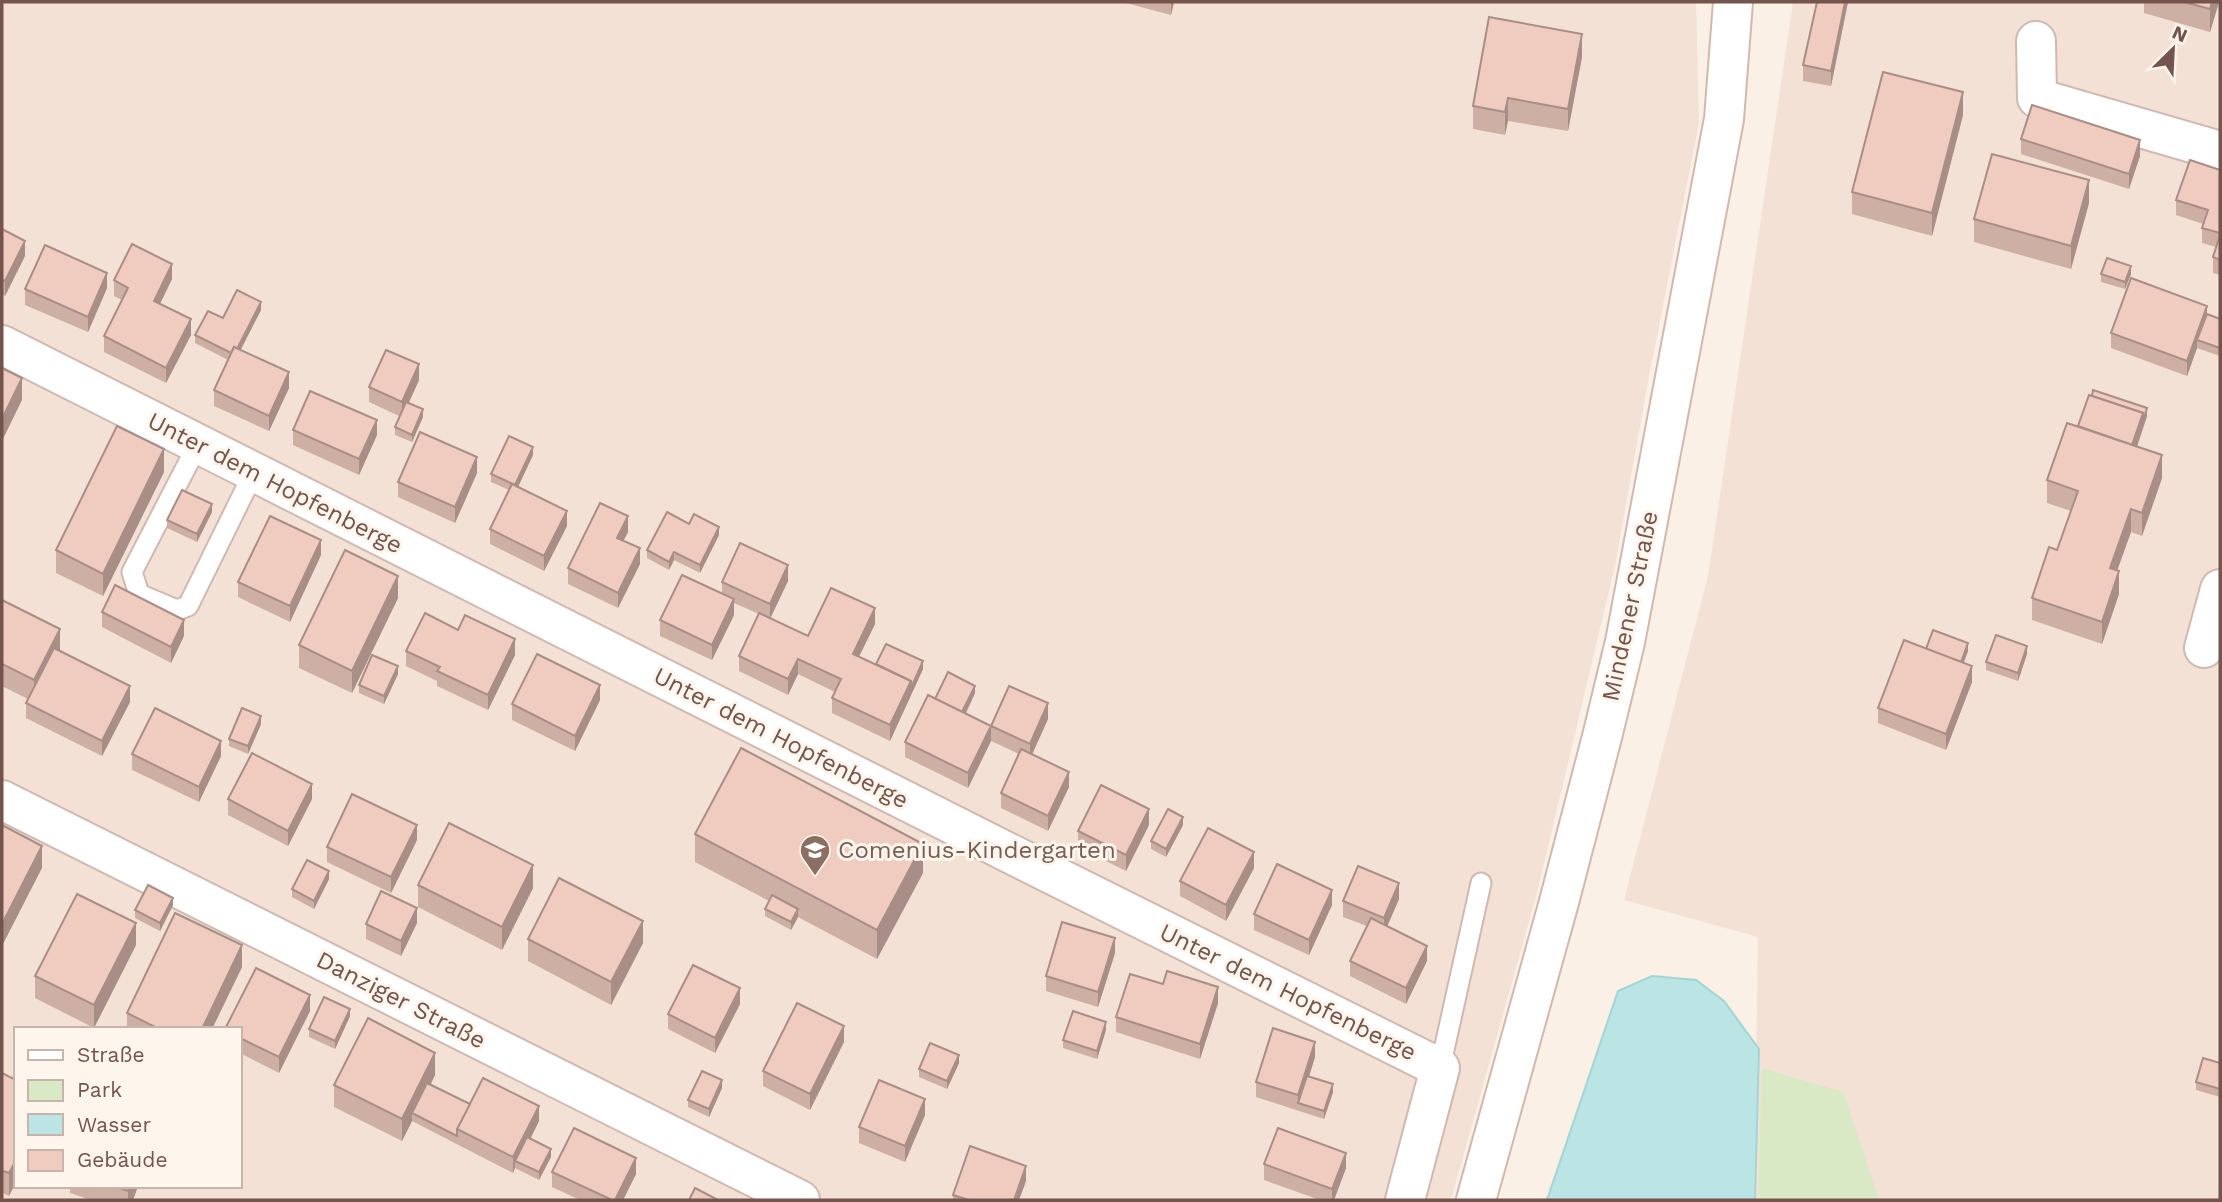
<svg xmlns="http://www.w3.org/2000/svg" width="2222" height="1202" font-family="'Work Sans',sans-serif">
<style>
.residential{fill:#f3e1d5;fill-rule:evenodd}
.green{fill:#d9e9c5}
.water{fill:#bbe4e4;stroke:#a2d5d6;stroke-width:2}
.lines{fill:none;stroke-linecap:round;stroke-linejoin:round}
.lane-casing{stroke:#cfb9b0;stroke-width:23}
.street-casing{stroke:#cfb9b0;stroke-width:42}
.secondary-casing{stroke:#d2b8ad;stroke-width:42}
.lane{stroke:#fff;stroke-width:19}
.street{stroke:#fff;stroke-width:38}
.secondary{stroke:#fff;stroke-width:38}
.wall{fill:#ceafa4}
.shaded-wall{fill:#a88e86}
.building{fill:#f0cbbf;stroke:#a88e86;stroke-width:2}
.labels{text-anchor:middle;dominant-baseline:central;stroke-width:6;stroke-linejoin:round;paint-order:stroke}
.street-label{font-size:24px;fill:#74544c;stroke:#fef5ec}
.education-label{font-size:24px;fill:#785e54;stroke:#fef5ec;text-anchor:start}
</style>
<rect width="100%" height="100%" fill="#fbf0e6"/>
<!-- residential -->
<g class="residential">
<path d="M2 2H1696L1699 123 1647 387 1615 566 1537 893 1451 1200H2ZM16 1029H240V1186H16Z"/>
<path d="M1793 2H2220V1200H1754L1758 937 1624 900 1708 576Z"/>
</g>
<!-- green -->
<path class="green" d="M1762 1068 1843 1092 1879 1200H1758Z"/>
<!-- water -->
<path class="water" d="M1652 976 1696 980 1724 1001 1759 1049 1755 1200H1547L1618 991Z"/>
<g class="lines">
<!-- lane casing -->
<g class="lane-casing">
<g id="lane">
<path d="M198 444 132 572 139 594 177 610 188 606 254 472"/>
<path d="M1440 1068 1481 883"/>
</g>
</g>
<!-- street casing -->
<g class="street-casing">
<g id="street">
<path d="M2036 41 2037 98 2220 151"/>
<path d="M2 345 1039 868 1440 1068 1405 1200"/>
<path d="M2204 648 2220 589"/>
<path d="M2 800 800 1200"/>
</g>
</g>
<!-- secondary casing -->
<g class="secondary-casing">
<path id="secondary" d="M1476 1200 1559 902 1603 733 1625 642 1724 119 1733 2"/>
</g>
<!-- lane -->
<use href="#lane" class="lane"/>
<!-- street -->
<use href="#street" class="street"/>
<!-- secondary -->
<use href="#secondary" class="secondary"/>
</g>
<!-- wall -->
<g class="wall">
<path d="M1122 2H1174L1171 15Z"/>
<path d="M1848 2 1831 86 1803 81V65Z"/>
<path d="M2144 2H2219L2210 32 2144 13Z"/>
<path d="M1582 57 1568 131 1508 121 1505 135 1473 129V106Z"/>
<path d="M1963 115 1932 236 1852 214V192Z"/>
<path d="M2021 139 2140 156 2129 189 2021 154Z"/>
<path d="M2220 170V275L2213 273V257L2216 247 2202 243V228L2203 224 2176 215V200Z"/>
<path d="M2089 203 2071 269 1974 242V219Z"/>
<path d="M2 229 25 256 5 296 2 295Z"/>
<path d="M2101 274H2131L2125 289 2101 282Z"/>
<path d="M172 279 160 304 191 335 166 383 104 352V336L122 300 114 296V280Z"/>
<path d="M107 288 88 332 25 305V289Z"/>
<path d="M261 310 240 350 289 388 269 431 214 406V390L228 360 195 343V335L223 318Z"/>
<path d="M2220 319V356L2197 348 2187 376 2111 348V333Z"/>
<path d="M419 380 409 403 423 417 412 442 395 435V427L399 416 369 402V387Z"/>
<path d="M2147 416 2137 447 2162 478 2142 536 2131 532 2117 571 2119 594 2102 644 2032 620V598L2057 550 2071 511 2047 503V480L2078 426Z"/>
<path d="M293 430 377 435 359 475 293 445Z"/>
<path d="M533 455 518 487 567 526 544 571 490 544V529L509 490 491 482V474Z"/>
<path d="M164 472 103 596 56 573V550Z"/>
<path d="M477 473 455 523 398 497V482Z"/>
<path d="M212 512 197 542 167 528V520Z"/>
<path d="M689 524 719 535 700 573 674 560 669 570 647 558V550Z"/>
<path d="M628 532 623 541 640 564 618 608 568 584V568Z"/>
<path d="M321 555 290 622 238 597V582Z"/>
<path d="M788 581 770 618 808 636 875 624 859 656 876 664 923 669 890 741 832 713V698L835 692 798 674 788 695 739 671V656L759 614 734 603V615L712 660 660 636V620L722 594V582Z"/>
<path d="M398 598 352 693 299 668V645Z"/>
<path d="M2 600 60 651 130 702 102 756 26 718V703L28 699 2 686Z"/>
<path d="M102 612 184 636 171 663 102 627Z"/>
<path d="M458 630 515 655 488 710 437 686V681L406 666V651Z"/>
<path d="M1926 649 1968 651 1964 663 1972 682 1946 750 1878 723V708Z"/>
<path d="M2027 654 2018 681 1986 670V662Z"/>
<path d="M398 674 384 704 359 693V685Z"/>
<path d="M975 693 966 714 991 741 968 788 905 757V742L935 699Z"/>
<path d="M600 700 575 751 512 720V704Z"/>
<path d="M1048 719 1032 754 1069 787 1048 831 1001 808V793L1019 754 991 741V726Z"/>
<path d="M261 724 248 754 229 746V739Z"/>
<path d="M132 754 221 756 199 802 132 770Z"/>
<path d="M228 799H312L288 846 228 815Z"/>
<path d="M1149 825 1126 871 1078 847V831Z"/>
<path d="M1183 825 1166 857 1151 849V841Z"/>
<path d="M695 834 923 873 877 959 798 917 791 930 765 916V909L769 901 695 862Z"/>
<path d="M417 840 391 893 327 862V847Z"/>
<path d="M1254 868 1226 921 1180 896V881Z"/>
<path d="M329 879 314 909 292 897V889Z"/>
<path d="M418 885 533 888 502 950 418 907Z"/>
<path d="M1399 899 1387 926 1427 961 1406 1004 1350 976V961L1367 926 1343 917V901Z"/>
<path d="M173 905 160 931 135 918V910Z"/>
<path d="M1332 905 1309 955 1254 930V914Z"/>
<path d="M417 923 401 956 366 939V924Z"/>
<path d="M528 939 643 943 611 1005 528 961Z"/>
<path d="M136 945 94 1028 35 998V976Z"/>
<path d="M1115 953 1098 1007 1046 991V976Z"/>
<path d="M242 967 212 1029H127V1013Z"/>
<path d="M1163 984 1218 1003 1200 1059 1116 1032V1017Z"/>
<path d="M740 1004 715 1053 668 1029V1014Z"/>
<path d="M310 1011 279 1073 240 1053V1029Z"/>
<path d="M350 1016 335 1049 309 1037V1029Z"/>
<path d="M1106 1030 1097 1059 1063 1048V1040Z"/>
<path d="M844 1042 810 1110 763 1086V1071Z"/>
<path d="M1315 1057 1309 1076 1333 1092 1324 1119 1256 1097V1082Z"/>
<path d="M959 1063 947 1089 919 1077V1069Z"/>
<path d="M2220 1063V1097L2196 1090V1082Z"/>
<path d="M2 1073 16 1080V1182L9 1196 3 1193Z"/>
<path d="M435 1075 431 1084 470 1104 539 1121 530 1139 551 1157 539 1180 515 1168 513 1173 412 1121 402 1141 334 1107V1085Z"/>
<path d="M722 1088 709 1117 688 1107V1100Z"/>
<path d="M925 1115 905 1162 859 1143V1127Z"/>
<path d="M1264 1164 1346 1168 1334 1200H1320L1264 1180Z"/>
<path d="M552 1172 636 1174 623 1200H580L552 1187Z"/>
<path d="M1026 1181 1019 1200H953V1195Z"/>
<path d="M70 1186H138L133 1200H91L70 1193Z"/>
</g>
<!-- shaded-wall -->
<g class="shaded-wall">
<path d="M1171 2H1174L1171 15Z"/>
<path d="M1845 2H1848L1831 86V71Z"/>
<path d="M2212 2H2219L2210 32V9Z"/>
<path d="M1582 34V57L1568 131V109Z"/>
<path d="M1963 92V115L1932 236V213Z"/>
<path d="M1508 98V121L1505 135V112Z"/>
<path d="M2140 140V156L2129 189V174Z"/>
<path d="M2089 180V203L2071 269V246Z"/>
<path d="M25 241V256L5 296V281Z"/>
<path d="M172 264V279L154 316V301Z"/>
<path d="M2131 266V274L2125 289V282Z"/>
<path d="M107 273V288L88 332V317Z"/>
<path d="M261 302V310L234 363V355Z"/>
<path d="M2207 306V322L2197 340V348L2187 376V361Z"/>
<path d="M191 319V335L166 383V368Z"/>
<path d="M419 364V380L402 417V402Z"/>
<path d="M289 372V388L269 431V416Z"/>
<path d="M22 378V400L2 441V419Z"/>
<path d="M2147 408V416L2130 467V451L2143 413Z"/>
<path d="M423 409V417L412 442V435Z"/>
<path d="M377 420V435L359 475V459Z"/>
<path d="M533 447V455L515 493V485Z"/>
<path d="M164 449V472L103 596V574Z"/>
<path d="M2162 455V478L2142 536V513Z"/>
<path d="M477 457V473L455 523V507Z"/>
<path d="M212 504V512L197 542V534Z"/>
<path d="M2131 509V532L2110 590V568Z"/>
<path d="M567 511V526L544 571V556Z"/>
<path d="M628 516V532L617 553V538Z"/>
<path d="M719 527V535L700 573V565Z"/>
<path d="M321 540V555L290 622V606Z"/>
<path d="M640 548V564L618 608V593Z"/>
<path d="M674 552V560L669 570V562Z"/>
<path d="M788 565V581L770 619V604Z"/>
<path d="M2119 571V594L2102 644V622Z"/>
<path d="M398 576V598L352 693V671Z"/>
<path d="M734 599V615L712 660V645Z"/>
<path d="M875 608V624L853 669V654Z"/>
<path d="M184 620V636L171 663V647Z"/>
<path d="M60 629V651L34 702V680Z"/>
<path d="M515 639V655L488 710V695Z"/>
<path d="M1968 643V651L1958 677V669Z"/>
<path d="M2027 646V654L2018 681V673Z"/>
<path d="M798 659V674L788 695V679Z"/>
<path d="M923 661V669L890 741V725L911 681Z"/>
<path d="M398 666V674L384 704V696Z"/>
<path d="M1972 666V682L1946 750V734Z"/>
<path d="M600 685V700L575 751V736Z"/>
<path d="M130 686V702L102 756V741Z"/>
<path d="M975 686V693L959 726V718Z"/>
<path d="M1048 703V719L1030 759V744Z"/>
<path d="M261 716V724L248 754V746Z"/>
<path d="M991 726V741L968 788V773Z"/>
<path d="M221 741V756L199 802V787Z"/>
<path d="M1069 772V787L1048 831V816Z"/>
<path d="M312 784V799L288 846V831Z"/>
<path d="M1149 809V825L1126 871V855Z"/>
<path d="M1183 817V825L1166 857V849Z"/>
<path d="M417 825V840L391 893V877Z"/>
<path d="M923 844V873L877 959V930Z"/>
<path d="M42 846V868L2 946V924Z"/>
<path d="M1254 852V868L1226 921V905Z"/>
<path d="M533 865V888L502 950V927Z"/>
<path d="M329 871V879L314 909V901Z"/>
<path d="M1399 883V899L1384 934V918Z"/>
<path d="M1332 890V905L1309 955V940Z"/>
<path d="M173 898V905L160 931V923Z"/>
<path d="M417 908V923L401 956V941Z"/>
<path d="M798 909V917L791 930V922Z"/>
<path d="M643 921V943L611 1005V982Z"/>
<path d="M136 923V945L94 1028V1005Z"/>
<path d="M1115 938V953L1098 1007V992Z"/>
<path d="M242 945V967L212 1029H202Z"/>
<path d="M1427 946V961L1406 1004V988Z"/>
<path d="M1218 987V1003L1200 1059V1044Z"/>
<path d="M740 988V1004L715 1053V1038Z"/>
<path d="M310 995V1011L279 1073V1057Z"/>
<path d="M350 1009V1016L335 1049V1041Z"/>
<path d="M1106 1022V1030L1097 1059V1051Z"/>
<path d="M844 1026V1042L810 1110V1094Z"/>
<path d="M1315 1042V1057L1301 1103H1298V1110V1095Z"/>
<path d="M435 1053V1075L415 1115 412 1113V1121L402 1141V1119Z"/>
<path d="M959 1055V1063L947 1089V1081Z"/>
<path d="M722 1080V1088L709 1117V1109Z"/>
<path d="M1333 1084V1092L1324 1119V1111Z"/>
<path d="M925 1099V1115L905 1162V1146Z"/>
<path d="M539 1106V1121L519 1162 515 1161V1168L513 1173V1157Z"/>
<path d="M551 1149V1157L539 1180V1172Z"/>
<path d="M1346 1153V1168L1334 1200H1332V1189Z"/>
<path d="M636 1158V1174L623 1200H615Z"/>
<path d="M16 1160V1182L9 1196V1173Z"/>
<path d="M1026 1166V1181L1019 1200H1014Z"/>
<path d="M3 1171V1193L2 1195V1173Z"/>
<path d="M130 1186H138L133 1200H128V1191Z"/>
</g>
<!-- building -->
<g class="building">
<path d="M1817 2H1845L1831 71 1803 65Z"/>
<path d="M2184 2H2212L2210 9Z"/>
<path d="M1489 17 1582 34 1568 109 1508 98 1505 112 1473 106Z"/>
<path d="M1883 72 1963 92 1932 213 1852 192Z"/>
<path d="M2032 105 2140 140 2129 174 2021 139Z"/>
<path d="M1992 154 2089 180 2071 246 1974 219Z"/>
<path d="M2190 160 2220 170V233L2202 228 2208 210 2176 200Z"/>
<path d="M2 229 25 241 5 281 2 280Z"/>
<path d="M2220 235V260L2213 257Z"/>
<path d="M132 244 172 264 154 301 191 319 166 368 104 336 128 288 114 280Z"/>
<path d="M45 245 107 273 88 317 25 289Z"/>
<path d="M2107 258 2131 266 2125 282 2101 274Z"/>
<path d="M2131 278 2207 306 2187 361 2111 333Z"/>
<path d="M237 290 261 302 237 349 234 347 231 353 195 335 208 311 223 318Z"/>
<path d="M2207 314 2220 319V348L2197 340Z"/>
<path d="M234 347 289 372 269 416 214 390Z"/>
<path d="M386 350 419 364 402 402 369 387Z"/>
<path d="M2 368 22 378 2 419Z"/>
<path d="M2093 390 2147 408 2143 421V413L2092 396Z"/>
<path d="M310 391 377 420 359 459 293 430Z"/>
<path d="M2089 395 2143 413 2132 445 2078 426Z"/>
<path d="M406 402 423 409 412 435 395 427Z"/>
<path d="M2067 423 2162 455 2142 513 2131 509 2110 568 2119 571 2102 622 2032 598 2049 547 2057 550 2078 491 2047 480Z"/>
<path d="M117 426 164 449 103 574 56 550Z"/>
<path d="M420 432 477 457 455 507 398 482Z"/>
<path d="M509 436 533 447 515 485 491 474Z"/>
<path d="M512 484 567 511 544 556 490 529Z"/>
<path d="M182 490 212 504 197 534 167 520Z"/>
<path d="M600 503 628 516 617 538 640 548 618 593 568 568Z"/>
<path d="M667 512 689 524 694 514 719 527 700 565 674 552 669 562 647 550Z"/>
<path d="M270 516 321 540 290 606 238 582Z"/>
<path d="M740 543 788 565 770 604 722 582Z"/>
<path d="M345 550 398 576 352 671 299 645Z"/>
<path d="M682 575 734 599 712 645 660 620Z"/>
<path d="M115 585 184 620 171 647 102 612Z"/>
<path d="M831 588 875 608 853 654 911 681 890 725 832 698 841 679 798 659 788 679 739 656 759 613 808 636Z"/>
<path d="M2 600 60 629 34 680 2 664Z"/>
<path d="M425 613 458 630 465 615 515 639 488 695 437 671 440 667 406 651Z"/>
<path d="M1933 630 1968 643 1961 662 1926 649Z"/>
<path d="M1996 635 2027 646 2018 673 1986 662Z"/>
<path d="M1904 640 1972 666 1946 734 1878 708Z"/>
<path d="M886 644 923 661 911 688V681L876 664Z"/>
<path d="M54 648 130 686 102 741 26 703Z"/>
<path d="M537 654 600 685 575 736 512 704Z"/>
<path d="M372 655 398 666 384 696 359 685Z"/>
<path d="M948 672 975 686 962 712 935 699Z"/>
<path d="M1009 686 1048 703 1030 744 991 726Z"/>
<path d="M928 695 991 726 968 773 905 742Z"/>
<path d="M155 708 221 741 199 787 132 754Z"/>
<path d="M242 708 261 716 248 746 229 739Z"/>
<path d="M741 748 923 844 877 930 695 834Z"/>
<path d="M1021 749 1069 772 1048 816 1001 793Z"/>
<path d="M252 753 312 784 288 831 228 799Z"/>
<path d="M1101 785 1149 809 1126 855 1078 831Z"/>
<path d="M352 794 417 825 391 877 327 847Z"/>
<path d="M1168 809 1183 817 1166 849 1151 841Z"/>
<path d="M449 823 533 865 502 927 418 885Z"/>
<path d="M2 825 42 846 2 924Z"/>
<path d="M1208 828 1254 852 1226 905 1180 881Z"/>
<path d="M307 860 329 871 314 901 292 889Z"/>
<path d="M1277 864 1332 890 1309 940 1254 914Z"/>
<path d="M1358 866 1399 883 1384 918 1343 901Z"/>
<path d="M559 878 643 921 611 982 528 939Z"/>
<path d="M148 885 173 898 160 923 135 910Z"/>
<path d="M381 891 417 908 401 941 366 924Z"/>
<path d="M77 894 136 923 94 1005 35 976Z"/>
<path d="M772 895 798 909 791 922 765 909Z"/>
<path d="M175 913 242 945 202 1029H159L127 1013Z"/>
<path d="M1371 918 1427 946 1406 988 1350 961Z"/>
<path d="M1062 922 1115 938 1098 992 1046 976Z"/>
<path d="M693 965 740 988 715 1038 668 1014Z"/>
<path d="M256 968 310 995 279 1057 240 1038V1029H225Z"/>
<path d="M1167 971 1218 987 1200 1044 1116 1017 1130 974 1163 984Z"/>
<path d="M324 997 350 1009 335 1041 309 1029Z"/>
<path d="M797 1003 844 1026 810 1094 763 1071Z"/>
<path d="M1073 1011 1106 1022 1097 1051 1063 1040Z"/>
<path d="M368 1018 435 1053 402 1119 334 1085Z"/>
<path d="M1273 1028 1315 1042 1298 1095 1256 1082Z"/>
<path d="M930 1043 959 1055 947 1081 919 1069Z"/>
<path d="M2203 1058 2220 1063V1089L2196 1082Z"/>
<path d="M702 1071 722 1080 709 1109 688 1100Z"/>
<path d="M2 1073 16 1080V1160L9 1173 3 1171 2 1173Z"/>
<path d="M1307 1076 1333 1084 1324 1111 1298 1103Z"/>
<path d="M483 1078 539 1106 513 1157 457 1129Z"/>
<path d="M879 1080 925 1099 905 1146 859 1127Z"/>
<path d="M427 1083 470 1104 457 1129V1136L412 1113Z"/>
<path d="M574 1128 636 1158 615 1200H612L552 1172Z"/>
<path d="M1278 1128 1346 1153 1332 1189 1264 1164Z"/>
<path d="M527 1137 551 1149 539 1172 515 1161Z"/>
<path d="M970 1146 1026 1166 1014 1200H969L953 1195Z"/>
<path d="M115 1186H130L128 1191Z"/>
<path d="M695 1188 718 1200H689Z"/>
</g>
<!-- icons -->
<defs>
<g id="school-pin" transform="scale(1.575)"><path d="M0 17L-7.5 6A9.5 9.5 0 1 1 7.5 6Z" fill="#8d6e63" stroke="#fef5ec"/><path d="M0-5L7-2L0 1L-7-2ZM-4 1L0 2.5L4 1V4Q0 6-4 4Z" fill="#fff"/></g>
</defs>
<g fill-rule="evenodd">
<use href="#school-pin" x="815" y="850"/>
</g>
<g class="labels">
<!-- street labels -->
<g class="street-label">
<text transform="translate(275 483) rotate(27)">Unter dem Hopfenberge</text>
<text transform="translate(1630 606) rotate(-78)">Mindener Straße</text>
<text transform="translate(781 738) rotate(27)">Unter dem Hopfenberge</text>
<text transform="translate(1288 992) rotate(26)">Unter dem Hopfenberge</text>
<text transform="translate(401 1000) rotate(27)">Danziger Straße</text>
</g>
<!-- education labels -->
<g class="education-label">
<text x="838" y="850">Comenius-Kindergarten</text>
</g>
</g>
<!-- border -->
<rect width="2222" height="1202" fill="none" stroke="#74544c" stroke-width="7"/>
<!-- legend -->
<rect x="14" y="1027" width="228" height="161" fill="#fef5ec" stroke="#c7b5ac" stroke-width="2"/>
<rect x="28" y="1050" width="35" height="10" fill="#ffffff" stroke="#c7b5ac" stroke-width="2"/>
<text x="77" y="1062" font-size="21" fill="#74544c">Straße</text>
<rect x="28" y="1080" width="35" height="21" fill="#d9e9c5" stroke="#c7b5ac" stroke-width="2"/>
<text x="77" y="1097" font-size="21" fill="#74544c">Park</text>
<rect x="28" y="1114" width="35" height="21" fill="#bbe4e4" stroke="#c7b5ac" stroke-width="2"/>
<text x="77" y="1132" font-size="21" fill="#74544c">Wasser</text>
<rect x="28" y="1150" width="35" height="21" fill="#f0cbbf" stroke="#c7b5ac" stroke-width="2"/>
<text x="77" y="1167" font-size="21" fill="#74544c">Gebäude</text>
<!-- north arrow -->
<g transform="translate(2173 49) rotate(24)" stroke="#fef5ec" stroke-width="5" paint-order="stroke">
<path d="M0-5L12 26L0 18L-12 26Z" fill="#74544c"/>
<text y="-10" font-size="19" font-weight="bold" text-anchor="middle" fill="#74544c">N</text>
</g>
</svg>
